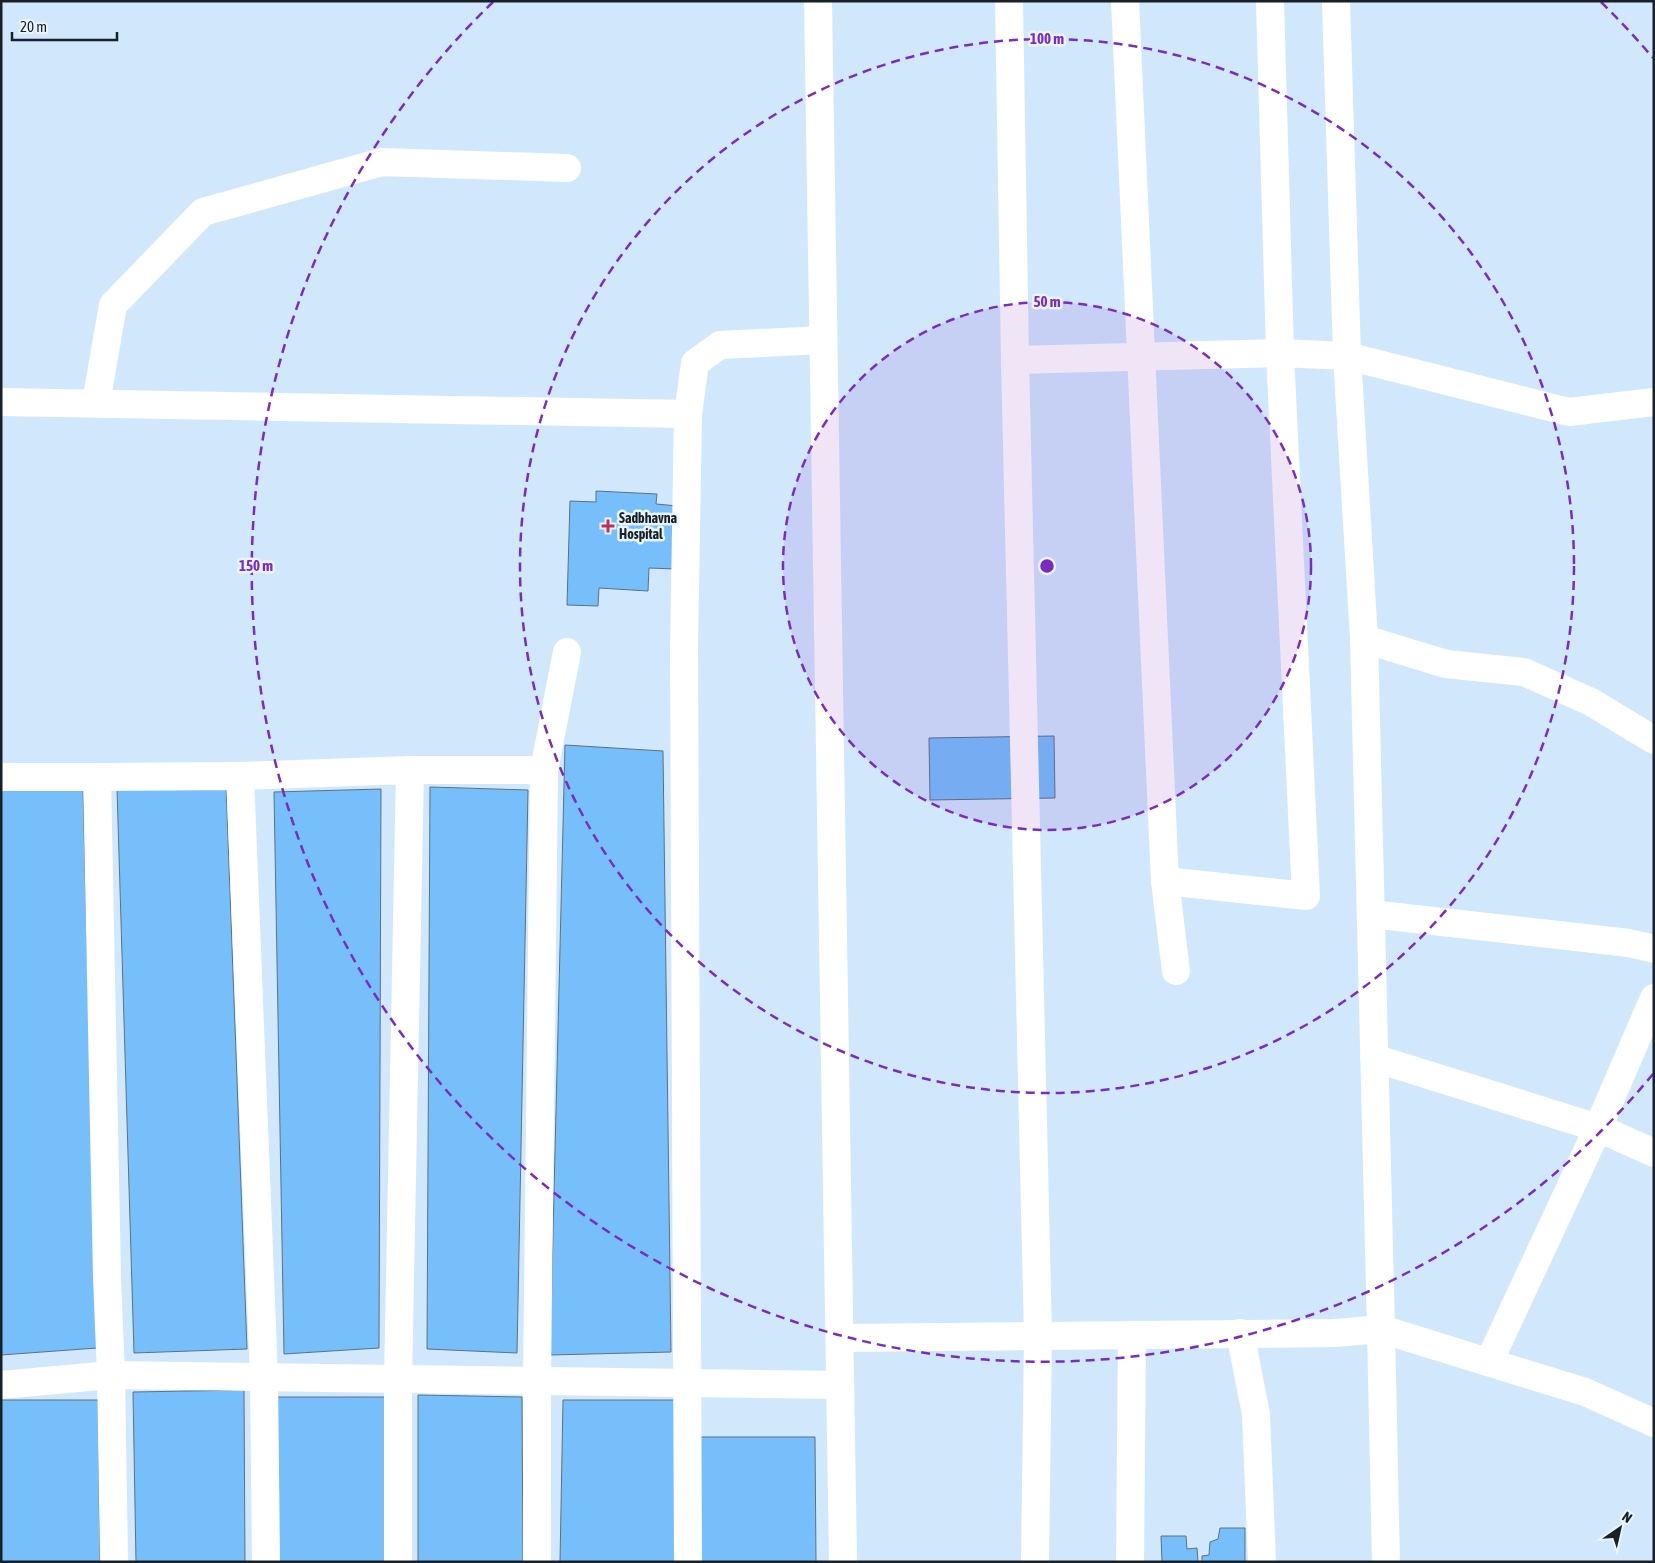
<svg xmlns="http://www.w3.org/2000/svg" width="1655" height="1563" font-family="'Asap Condensed',sans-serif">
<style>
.building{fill:#76bffa;stroke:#5c7183}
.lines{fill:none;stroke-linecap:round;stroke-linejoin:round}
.minor{stroke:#fff;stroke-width:28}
.ring{fill:none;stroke:#7b2cbf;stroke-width:2.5;stroke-dasharray:9 6}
.poi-dot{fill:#be305c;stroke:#eaf4fc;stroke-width:2}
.labels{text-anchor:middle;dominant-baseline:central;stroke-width:5;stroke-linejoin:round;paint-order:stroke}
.poi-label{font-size:14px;font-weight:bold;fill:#192128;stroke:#eaf4fc;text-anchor:start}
.centre{fill:#7b2cbf;stroke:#eaf4fc;stroke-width:2.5}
.ring-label{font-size:15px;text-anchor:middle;font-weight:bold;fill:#7b2cbf;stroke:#eaf4fc;stroke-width:5;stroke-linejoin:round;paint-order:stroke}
</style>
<rect width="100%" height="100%" fill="#d1e8fc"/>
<!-- building -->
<g class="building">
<path d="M596 491 657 494 656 504 678 506 675 569 649 568 648 591 599 588 598 606 567 605 570 501 596 502Z"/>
<path d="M1054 736 1055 798 930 800 929 738Z"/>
<path d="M565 745 663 751 671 1352 550 1355Z"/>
<path d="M226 785 247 1349 134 1353 117 788Z"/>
<path d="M1 786 83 787 97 1348 1 1355Z"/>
<path d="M430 787 528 790 517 1353 427 1349Z"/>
<path d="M381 789 379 1348 284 1354 274 792Z"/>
<path d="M244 1390 245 1562H136L133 1392Z"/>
<path d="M418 1395 522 1397 523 1562H418Z"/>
<path d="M274 1397H392L391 1562H274Z"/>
<path d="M1 1400H98L100 1562H1Z"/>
<path d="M563 1400H681L680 1562H560Z"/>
<path d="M697 1437H815L816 1562H698Z"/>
<path d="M1220 1528H1245V1562H1202V1556L1209 1555 1210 1542 1218 1539Z"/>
<path d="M1161 1536H1186L1187 1549 1197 1548 1198 1562H1162Z"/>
</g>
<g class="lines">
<!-- minor -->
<g class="minor">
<path d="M818 1 843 1562"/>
<path d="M1009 1 1015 360 1038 1336 1035 1562"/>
<path d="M1125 1 1165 881 1176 971"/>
<path d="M1336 1 1347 356 1364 639 1446 664 1524 672 1591 702 1654 740"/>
<path d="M1015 360 1280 353 1347 356 1569 412 1654 402"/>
<path d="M1 402 688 414"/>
<path d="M96 403 113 305 203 212 382 162 567 168"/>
<path d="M1364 639 1381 1329 1585 1392 1654 1423"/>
<path d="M410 770H544L537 1381V1562"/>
<path d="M544 770 567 652"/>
<path d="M240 776 410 770 398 1380V1562"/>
<path d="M1 777H97L107 1278 111 1375 114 1562"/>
<path d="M97 777 240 776 264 1377 266 1562"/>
<path d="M1165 881 1306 896 1280 353 1270 1"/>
<path d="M1371 914 1629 943 1654 949"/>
<path d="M1374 1058 1598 1128 1654 1153"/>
<path d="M1240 1333 1256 1414 1262 1562"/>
<path d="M840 1338 1335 1333 1381 1329 1386 1562"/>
<path d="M1489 1362 1598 1128 1654 998"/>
<path d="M1 1385 111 1375 840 1385"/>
<path d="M688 1562 684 648 688 414 695 363 720 345 823 340"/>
<path d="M1130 1562 1132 1335"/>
</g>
</g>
<!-- distance rings -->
<circle cx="1047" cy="566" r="264" fill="#7b2cbf" fill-opacity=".12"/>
<g class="ring">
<circle cx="1047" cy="566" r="264"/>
<circle cx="1047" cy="566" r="527"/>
<path d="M1653 1074A791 791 0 1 1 493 2M1601 2A791 791 0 0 1 1653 58"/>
</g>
<!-- markers -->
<path class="poi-dot" d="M605.5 518.5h5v5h5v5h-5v5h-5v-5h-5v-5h5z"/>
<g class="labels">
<!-- poi labels -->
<g class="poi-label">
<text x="619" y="518">Sadbhavna<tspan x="619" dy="16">Hospital</tspan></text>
</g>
</g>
<circle cx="1047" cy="566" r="8" class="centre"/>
<g class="ring-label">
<text x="1047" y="44">100 m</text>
<text x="1047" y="307">50 m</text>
<text x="256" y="571">150 m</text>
</g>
<!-- border -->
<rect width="1655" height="1563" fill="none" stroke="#192128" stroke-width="5"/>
<!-- north arrow -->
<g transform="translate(1620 1528) rotate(34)" stroke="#eaf4fc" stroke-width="4" paint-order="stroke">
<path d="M0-4L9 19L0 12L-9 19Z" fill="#192128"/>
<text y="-8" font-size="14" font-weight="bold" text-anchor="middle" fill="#192128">N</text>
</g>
<!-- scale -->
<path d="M12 32v8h105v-8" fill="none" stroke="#192128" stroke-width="2.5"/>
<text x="20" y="32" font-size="15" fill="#192128" stroke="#eaf4fc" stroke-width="4" paint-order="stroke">20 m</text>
</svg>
